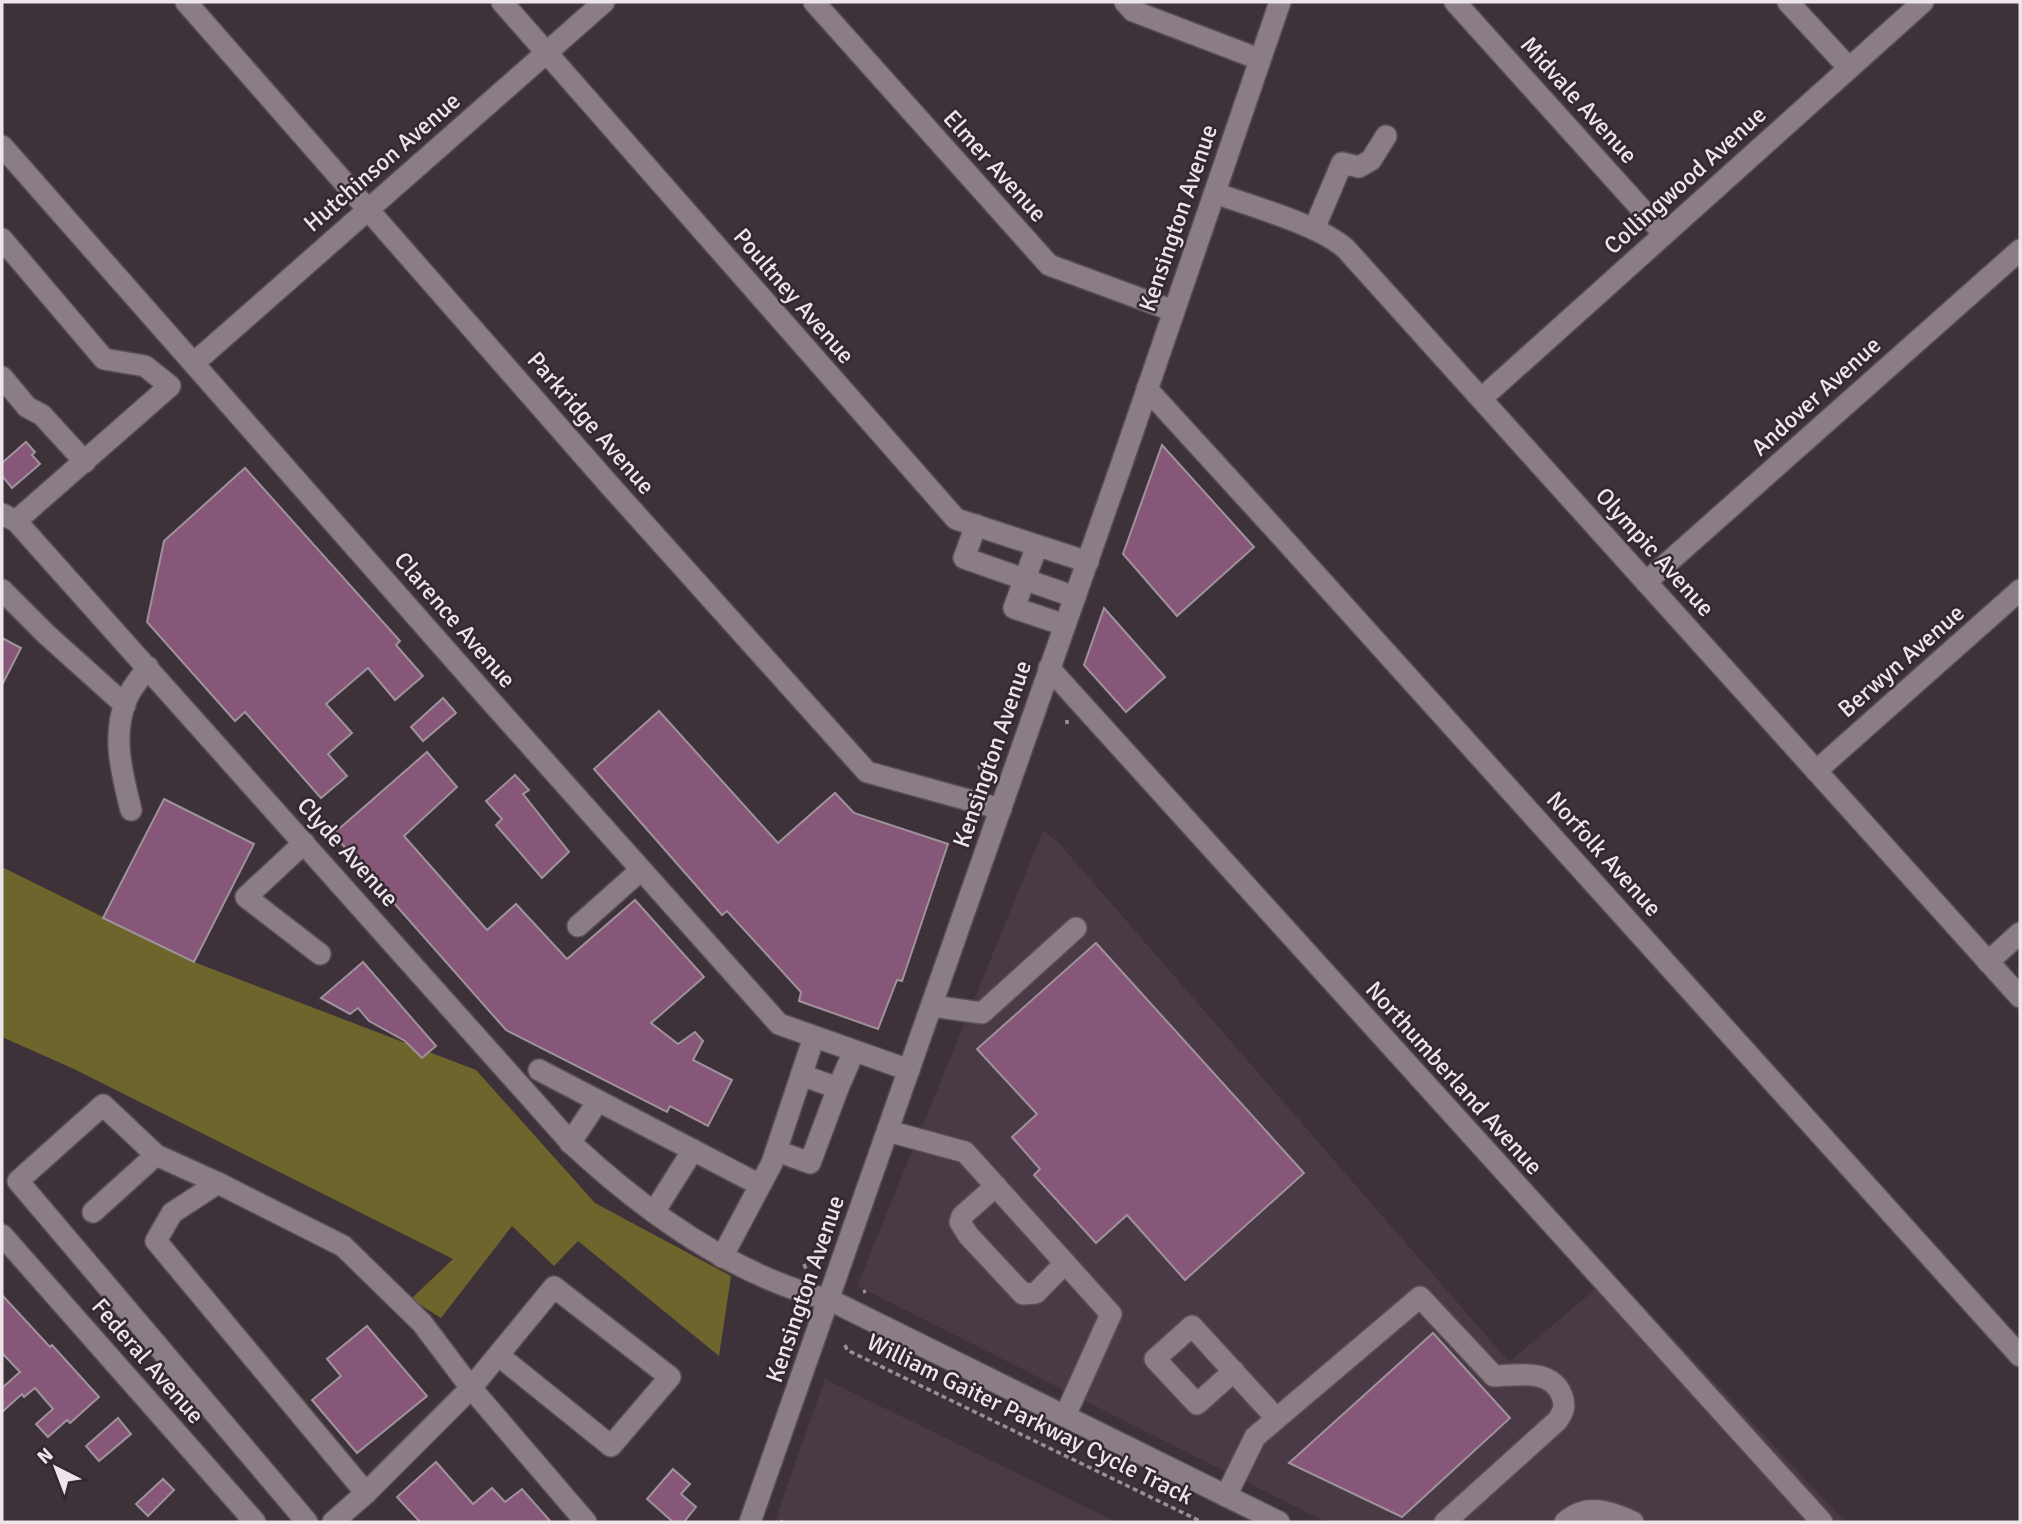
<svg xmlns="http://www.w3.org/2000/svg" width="2022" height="1524" font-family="Signika,sans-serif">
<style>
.built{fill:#4a3a45}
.forest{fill:#6d652b}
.building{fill:#875779;stroke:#9f929b;stroke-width:2}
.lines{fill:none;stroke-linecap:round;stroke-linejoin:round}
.minor-casing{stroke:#584f55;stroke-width:24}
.path{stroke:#999096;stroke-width:3.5;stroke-dasharray:5 3.5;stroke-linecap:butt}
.minor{stroke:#8a7d86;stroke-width:21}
.labels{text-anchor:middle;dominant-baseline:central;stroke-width:5;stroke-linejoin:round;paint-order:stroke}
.street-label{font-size:24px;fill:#ece5ea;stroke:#33282f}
</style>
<rect width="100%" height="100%" fill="#3d3239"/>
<!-- built -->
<g class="built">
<path d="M1043 831 1058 842 1509 1362 1613 1274 1845 1522H1326L857 1286Z"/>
<path d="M825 1379 1116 1522H777V1515Z"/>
</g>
<!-- forest -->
<path class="forest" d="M2 867 194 962 476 1070 595 1203 731 1276 719 1356 578 1241 554 1266 512 1226 441 1318 411 1299 453 1259 74 1069 2 1037Z"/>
<!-- building -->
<g class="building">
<path d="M26 442 35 452 32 455 40 464 12 488 2 476V463Z"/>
<path d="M1162 445 1254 547 1177 616 1123 554Z"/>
<path d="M245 468 400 641 396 645 423 676 395 700 368 668 326 704 352 733 328 754 347 776 321 798 245 712 235 721 147 622 164 541Z"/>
<path d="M1104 608 1165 677 1126 712 1084 665Z"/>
<path d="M2 638 21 648 2 685Z"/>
<path d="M443 698 456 713 423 741 411 727Z"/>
<path d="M659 711 778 843 835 793 854 813 948 844 902 981 897 980 878 1029 799 1001 801 992 727 911 722 915 594 769Z"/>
<path d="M427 752 457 787 404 836 487 930 516 904 567 959 635 900 704 977 651 1023 678 1044 695 1032 703 1041 693 1060 732 1080 708 1126 670 1106 667 1112 506 1030 333 834Z"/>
<path d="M515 775 529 790 523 794 569 852 542 878 496 825 502 819 486 801Z"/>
<path d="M164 799 254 844 194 962 103 918Z"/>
<path d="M1096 943 1304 1173 1185 1280 1127 1215 1096 1243 1034 1175 1040 1169 1012 1137 1037 1114 977 1049Z"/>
<path d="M363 962 436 1046 422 1058 405 1041 369 1021 358 1008 350 1014 321 998Z"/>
<path d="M2 1295 50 1347 52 1345 99 1397 70 1423 67 1420 48 1437 36 1424 53 1409 35 1388 24 1397 22 1394 2 1412V1388L20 1372 2 1353Z"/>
<path d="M367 1326 427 1396 357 1453 312 1400 341 1376 327 1359Z"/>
<path d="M1433 1333 1510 1418 1402 1517 1289 1463Z"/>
<path d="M118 1418 131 1434 99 1461 86 1446Z"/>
<path d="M436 1462 473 1504 492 1488 505 1502 522 1489 551 1522H420L397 1497Z"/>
<path d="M673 1469 690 1484 681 1494 696 1507 684 1522H673L647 1499Z"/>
<path d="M163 1479 174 1490 148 1516 136 1504Z"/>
</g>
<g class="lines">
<!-- minor casing -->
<g class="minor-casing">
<g id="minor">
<path d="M186 2 613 489 867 772 1001 809"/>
<path d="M502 2 956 519 1088 562"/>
<path d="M814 2 1049 265 1174 311"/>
<path d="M1125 2 1133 11 1259 59"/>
<path d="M1455 2 1664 234"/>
<path d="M1788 2 1849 68"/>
<path d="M2 146 489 699 779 1024 909 1070"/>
<path d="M1215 193C1250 206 1320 225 1346 249L2020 997"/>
<path d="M1314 229 1342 163 1359 167 1371 160 1386 136"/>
<path d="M2 239 104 359 145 366 170 386 16 521"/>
<path d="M194 363 604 2"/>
<path d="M2 377 27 407 42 415 85 462"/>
<path d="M1147 389 1273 527 2020 1356"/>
<path d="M1482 398 1923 2"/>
<path d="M2 514 16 521 572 1144C645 1212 732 1275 830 1300L1279 1522"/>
<path d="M976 525 964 558 1075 597"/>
<path d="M1037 546 1014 608 1065 625"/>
<path d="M1646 582 2020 250"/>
<path d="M2 590 47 635 125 705"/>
<path d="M1049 668 1822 1522"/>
<path d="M1816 771 2020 590"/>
<path d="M131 810C122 774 111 735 127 698 132 687 141 677 148 667"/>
<path d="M304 843 246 897 320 954"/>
<path d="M578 926 641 870"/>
<path d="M1988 962 2020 933"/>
<path d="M932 1006 982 1013 1076 928"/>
<path d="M539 1070 760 1185"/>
<path d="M838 1088 854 1051"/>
<path d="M888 1131 965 1152 1111 1314 1065 1416"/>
<path d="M570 1143 598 1101"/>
<path d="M777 1151 810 1163 838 1088 801 1075"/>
<path d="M218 1183 172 1213 156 1241 366 1493"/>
<path d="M996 1186 962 1216 960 1222 968 1235 1023 1294 1036 1293 1065 1263"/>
<path d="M93 1212 156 1155"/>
<path d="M654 1212 693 1150"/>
<path d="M2 1235 255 1522"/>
<path d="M722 1257 772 1163 814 1037"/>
<path d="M1234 1371 1197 1404 1155 1359 1192 1326 1276 1418"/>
<path d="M1226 1496 1255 1437 1420 1297 1494 1376C1517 1375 1552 1368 1562 1396 1566 1406 1563 1413 1557 1421L1445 1522"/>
<path d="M307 1522 18 1181 103 1105 156 1155 218 1183 343 1246 422 1323 471 1388 554 1287 670 1377 611 1446 498 1355"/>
<path d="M333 1522 366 1493 471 1388 586 1522"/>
<path d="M750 1522 1122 463 1280 2"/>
<path d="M1565 1522C1587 1503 1609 1511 1633 1522"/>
</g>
</g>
<!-- path -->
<g class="path">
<path d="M1067 720V724"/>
<path d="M979 765 980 770"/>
<path d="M804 1264 806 1269"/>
<path d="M863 1292 866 1291"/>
<path d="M845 1345 847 1350 1202 1522"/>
<path d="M781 1522 783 1521"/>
</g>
<!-- minor -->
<use href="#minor" class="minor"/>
</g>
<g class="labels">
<!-- street labels -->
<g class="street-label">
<text transform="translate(1579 100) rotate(48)">Midvale Avenue</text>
<text transform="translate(382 162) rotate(-41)">Hutchinson Avenue</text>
<text transform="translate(995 166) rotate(48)">Elmer Avenue</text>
<text transform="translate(1685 180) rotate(-42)">Collingwood Avenue</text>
<text transform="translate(1178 218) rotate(-71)">Kensington Avenue</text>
<text transform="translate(794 296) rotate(49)">Poultney Avenue</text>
<text transform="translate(1816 396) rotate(-42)">Andover Avenue</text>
<text transform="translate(591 423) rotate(49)">Parkridge Avenue</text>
<text transform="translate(1655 552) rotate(48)">Olympic Avenue</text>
<text transform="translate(455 620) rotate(49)">Clarence Avenue</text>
<text transform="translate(1901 661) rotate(-41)">Berwyn Avenue</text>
<text transform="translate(992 754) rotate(-71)">Kensington Avenue</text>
<text transform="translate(348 852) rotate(48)">Clyde Avenue</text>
<text transform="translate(1604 854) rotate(48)">Norfolk Avenue</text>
<text transform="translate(1454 1078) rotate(48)">Northumberland Avenue</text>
<text transform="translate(805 1289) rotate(-71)">Kensington Avenue</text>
<text transform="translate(148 1361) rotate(49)">Federal Avenue</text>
<text transform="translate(1030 1419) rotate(26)">William Gaiter Parkway Cycle Track</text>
</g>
</g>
<!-- border -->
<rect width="2022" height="1524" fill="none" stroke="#ece5ea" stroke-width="7"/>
<!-- north arrow -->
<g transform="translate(56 1468) rotate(318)" stroke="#33282f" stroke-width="5" paint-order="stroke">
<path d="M0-5L12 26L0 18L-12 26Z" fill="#ece5ea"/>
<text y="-10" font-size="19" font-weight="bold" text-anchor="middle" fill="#ece5ea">N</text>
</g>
</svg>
